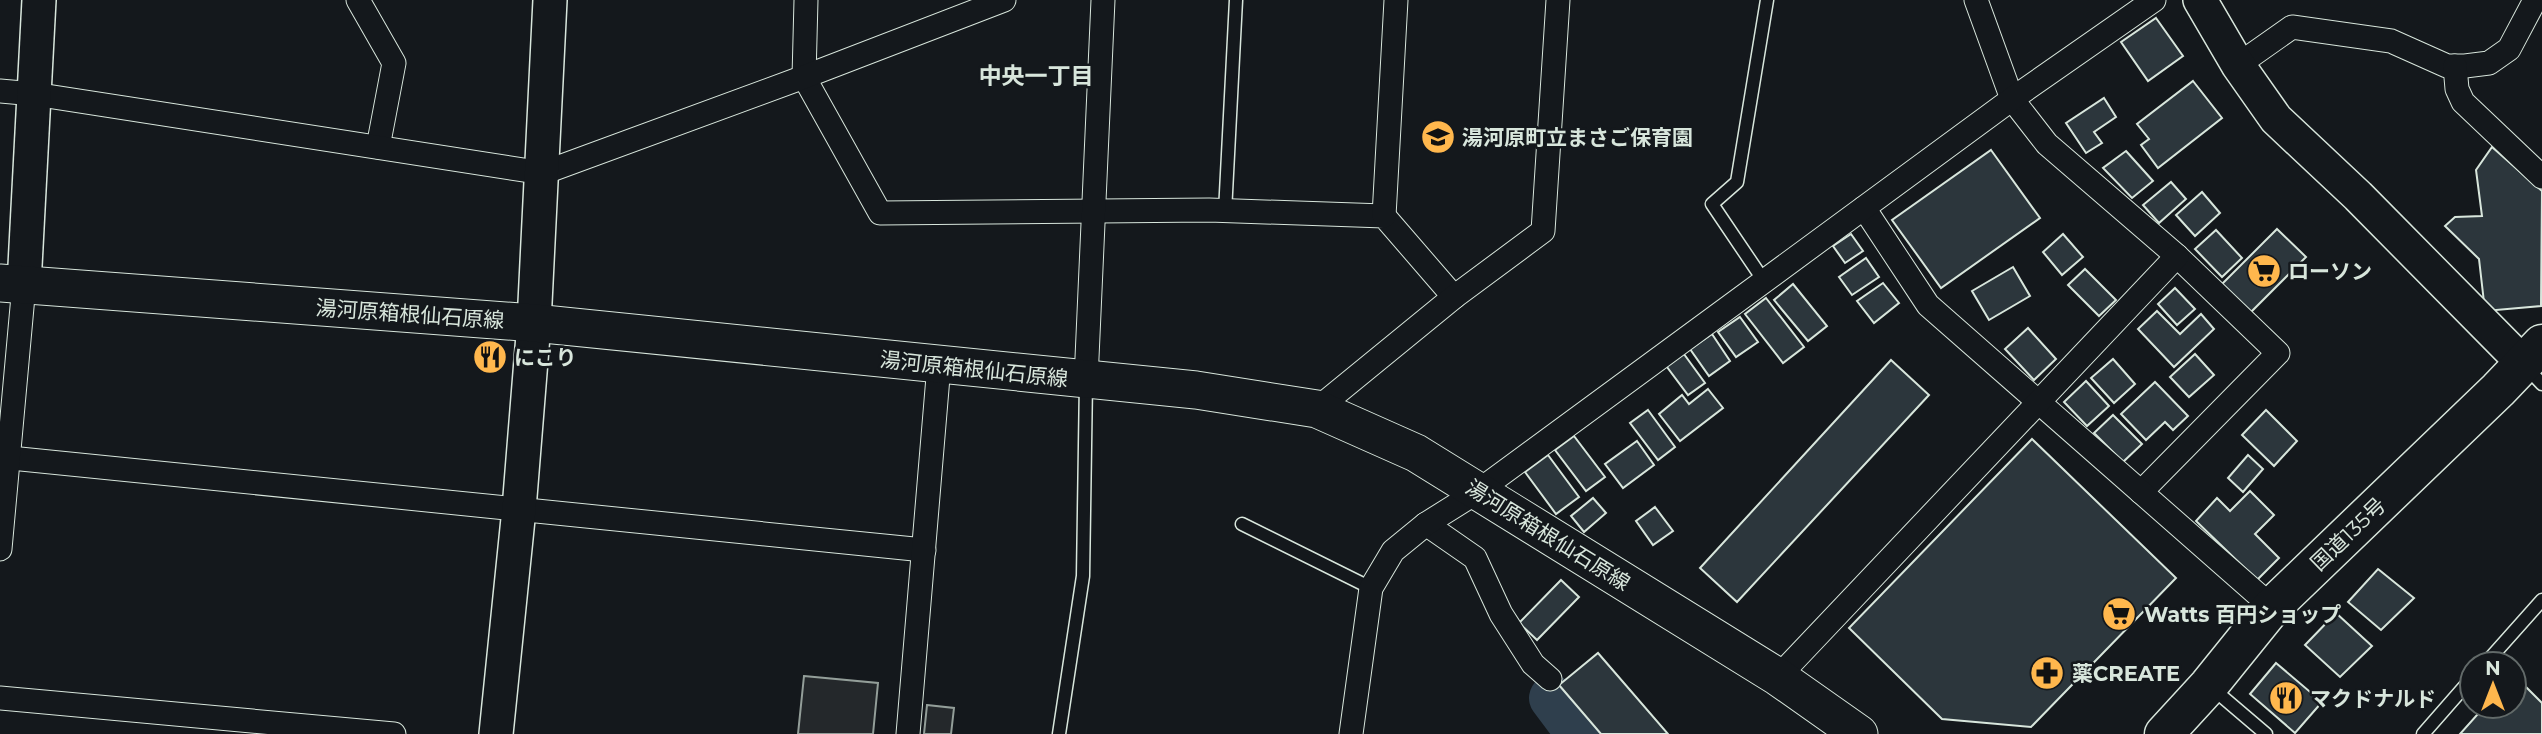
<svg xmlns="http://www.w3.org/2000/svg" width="2542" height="734" font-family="Montserrat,'Noto Sans JP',sans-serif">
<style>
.parking{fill:#24282b;stroke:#939e99;stroke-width:2}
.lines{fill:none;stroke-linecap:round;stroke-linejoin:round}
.river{stroke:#2f3f4d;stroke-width:46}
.building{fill:#2c363c;stroke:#d8e6dc;stroke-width:2}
.lane-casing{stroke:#d8e6dc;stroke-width:15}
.street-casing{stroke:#d8e6dc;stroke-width:25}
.secondary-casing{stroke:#d8e6dc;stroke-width:36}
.primary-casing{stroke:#d8e6dc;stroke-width:39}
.highway-casing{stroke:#d8e6dc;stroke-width:41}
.lane{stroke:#14181c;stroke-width:12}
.street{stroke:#14181c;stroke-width:23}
.secondary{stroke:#14181c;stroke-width:33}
.primary{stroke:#14181c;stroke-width:37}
.highway{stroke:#14181c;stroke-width:38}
.labels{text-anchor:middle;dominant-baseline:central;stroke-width:5;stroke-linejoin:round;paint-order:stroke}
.poi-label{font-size:21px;font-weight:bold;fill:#d8e6dc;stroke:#14181c;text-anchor:start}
.street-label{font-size:21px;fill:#d8e6dc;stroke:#14181c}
.neighbourhood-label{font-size:23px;font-weight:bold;fill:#d8e6dc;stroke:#14181c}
</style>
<rect width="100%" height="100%" fill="#14181c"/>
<!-- parking -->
<g class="parking">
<path d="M804 676 878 683 873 734H798Z"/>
<path d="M927 705 954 708 951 734H924Z"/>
</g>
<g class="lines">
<!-- river -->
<path class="river" d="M1552 698 1579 734"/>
</g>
<!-- building -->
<g class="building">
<path d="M2156 18 2183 56 2148 81 2121 42Z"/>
<path d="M2193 81 2222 118 2158 168 2141 145 2149 139 2137 124Z"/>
<path d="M2104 98 2116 117 2094 132 2102 143 2086 153 2066 123Z"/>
<path d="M2492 147 2542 191 2541 306 2485 311 2479 259 2445 226 2455 217 2482 216 2476 170Z"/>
<path d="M1991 150 2040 218 1941 288 1892 220Z"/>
<path d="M2126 151 2153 181 2132 198 2103 168Z"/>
<path d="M2171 182 2186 199 2159 223 2143 205Z"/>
<path d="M2202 192 2220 213 2195 236 2176 215Z"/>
<path d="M2277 229 2306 257 2250 313 2221 285Z"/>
<path d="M2216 230 2242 258 2222 277 2195 249Z"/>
<path d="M1851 234 1863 251 1845 263 1833 246Z"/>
<path d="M2063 234 2083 257 2062 275 2043 252Z"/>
<path d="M1866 258 1879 277 1852 295 1839 277Z"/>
<path d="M2013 267 2030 296 1989 320 1972 291Z"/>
<path d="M2085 269 2116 300 2099 316 2068 285Z"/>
<path d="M1883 283 1899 303 1874 323 1857 301Z"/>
<path d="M1793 284 1827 326 1808 341 1774 300Z"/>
<path d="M2175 288 2195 309 2177 325 2158 304Z"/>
<path d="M1766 298 1804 347 1783 363 1745 314Z"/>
<path d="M2157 311 2180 334 2201 314 2214 329 2174 367 2138 329Z"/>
<path d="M1740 317 1758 342 1736 357 1718 332Z"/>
<path d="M2028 328 2056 359 2034 380 2005 349Z"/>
<path d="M1712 334 1730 361 1709 376 1690 349Z"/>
<path d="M1681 350 1705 383 1688 395 1664 363Z"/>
<path d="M2195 354 2214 375 2189 397 2170 377Z"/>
<path d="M2113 359 2135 384 2114 403 2091 378Z"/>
<path d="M1891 360 1929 395 1737 602 1700 568Z"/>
<path d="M2086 381 2109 406 2087 426 2064 402Z"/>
<path d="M2155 382 2188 416 2173 430 2165 422 2146 440 2121 414Z"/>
<path d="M1708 389 1723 408 1680 441 1659 414 1682 395 1689 404Z"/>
<path d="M1648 410 1675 447 1658 460 1630 423Z"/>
<path d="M2266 410 2297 441 2274 466 2242 435Z"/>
<path d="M2113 415 2142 444 2123 462 2094 433Z"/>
<path d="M1574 436 1605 477 1586 491 1555 450Z"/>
<path d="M2032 439 2176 578 2031 727 1942 719 1849 628Z"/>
<path d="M1637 441 1654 465 1623 488 1605 464Z"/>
<path d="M1548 455 1579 497 1556 514 1525 472Z"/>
<path d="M2248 455 2263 469 2243 492 2228 478Z"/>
<path d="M2250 491 2274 515 2255 534 2279 558 2257 580 2196 521 2217 498 2230 511Z"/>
<path d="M1593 498 1606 513 1584 532 1571 516Z"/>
<path d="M1655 507 1673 531 1653 545 1636 521Z"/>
<path d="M2378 569 2414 598 2381 630 2348 602Z"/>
<path d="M1561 580 1579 597 1537 640 1519 623Z"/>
<path d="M2336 613 2372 646 2340 677 2305 645Z"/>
<path d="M1598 653 1668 734H1601L1559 685Z"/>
<path d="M2276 663 2322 702 2295 733 2250 694Z"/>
<path d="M2514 675 2542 703V734H2460L2485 706H2514Z"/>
</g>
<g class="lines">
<!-- lane casing -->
<g class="lane-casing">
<g id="lane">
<path d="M1225 212 1236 0"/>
<path d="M1764 281 1712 204 1737 182 1767 0"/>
<path d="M2526 367 2542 384"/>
<path d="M1242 524 1371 588"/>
<path d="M2485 664 2542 600"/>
<path d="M2212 688 2266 734"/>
<path d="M1059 734 1083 576 1086 381"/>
<path d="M2423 734 2472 678"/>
</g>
</g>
<!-- street casing -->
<g class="street-casing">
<g id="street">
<path d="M358 0 394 63 378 147"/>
<path d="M806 0 804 77 880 213 1209 210 1384 216 1454 297"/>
<path d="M1976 0 2012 99 2047 144 2177 256 2278 353 2141 492"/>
<path d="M2238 65 2292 27 2391 41 2447 66H2465L2489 63 2509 49 2535 0"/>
<path d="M2455 66 2457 89 2463 102 2542 177"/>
<path d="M0 91 34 94 543 173 804 77 1004 0"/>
<path d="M1864 208 1928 305 2272 607"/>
<path d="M1384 216 1396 0"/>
<path d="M1086 380 1103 0"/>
<path d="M1317 409 1454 297 1543 231 1558 0"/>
<path d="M0 457 924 550"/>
<path d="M1426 524 1475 558 1501 614 1533 664 1550 679"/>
<path d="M0 549 24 285"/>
<path d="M1778 677 2177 256"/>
<path d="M0 698 394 734"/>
<path d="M908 734 939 365"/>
<path d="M1351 734 1371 588 1393 551 1426 524 1477 492 2012 99 2154 0"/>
</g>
</g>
<!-- secondary casing -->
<g class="secondary-casing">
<g id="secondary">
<path d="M2200 0 2238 65 2276 119 2358 196 2523 363"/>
<path d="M24 285 39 0"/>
<path d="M496 734 519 509 534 323 550 0"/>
</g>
</g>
<!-- primary casing -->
<g class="primary-casing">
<path id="primary" d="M0 283 534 323 1196 390 1317 409 1416 453 1778 677 1859 734"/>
</g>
<!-- highway casing -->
<g class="highway-casing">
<path id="highway" d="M2164 734 2209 685 2272 607 2498 390 2542 344"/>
</g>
<!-- lane -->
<use href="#lane" class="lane"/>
<!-- street -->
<use href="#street" class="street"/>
<!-- secondary -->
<use href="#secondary" class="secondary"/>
<!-- primary -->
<use href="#primary" class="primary"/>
<!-- highway -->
<use href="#highway" class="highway"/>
</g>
<!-- icons -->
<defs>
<g id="school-disc" transform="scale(1.75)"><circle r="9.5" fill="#ffb74d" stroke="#14181c"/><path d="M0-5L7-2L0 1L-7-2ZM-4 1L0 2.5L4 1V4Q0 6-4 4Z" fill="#111"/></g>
<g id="supermarket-disc" transform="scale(1.75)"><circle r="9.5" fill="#ffb74d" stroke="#14181c"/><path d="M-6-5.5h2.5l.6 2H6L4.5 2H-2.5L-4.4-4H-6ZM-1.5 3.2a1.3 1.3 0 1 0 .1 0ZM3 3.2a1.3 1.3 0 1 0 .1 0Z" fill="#111"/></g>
<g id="restaurant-disc" transform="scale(1.75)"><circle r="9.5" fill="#ffb74d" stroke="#14181c"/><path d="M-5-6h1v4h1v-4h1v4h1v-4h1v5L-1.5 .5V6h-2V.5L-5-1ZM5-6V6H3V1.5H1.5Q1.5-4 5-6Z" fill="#111"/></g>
<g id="pharmacy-disc" transform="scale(1.75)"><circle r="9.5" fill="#ffb74d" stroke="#14181c"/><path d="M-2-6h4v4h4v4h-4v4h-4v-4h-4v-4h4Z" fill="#111"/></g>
</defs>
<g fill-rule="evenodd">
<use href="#school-disc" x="1438" y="137"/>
<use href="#supermarket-disc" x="2264" y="271"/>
<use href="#restaurant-disc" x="490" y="357"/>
<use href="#supermarket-disc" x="2119" y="614"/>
<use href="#pharmacy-disc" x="2047" y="673"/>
<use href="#restaurant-disc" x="2286" y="698"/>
</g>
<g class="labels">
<!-- poi labels -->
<g class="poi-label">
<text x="1462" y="137">湯河原町立まさご保育園</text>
<text x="2288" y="271">ローソン</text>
<text x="514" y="357">にこり</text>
<text x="2144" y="614">Watts 百円ショップ</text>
<text x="2072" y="673">薬CREATE</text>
<text x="2310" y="698">マクドナルド</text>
</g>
<!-- street labels -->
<g class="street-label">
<text transform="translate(410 314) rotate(4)">湯河原箱根仙石原線</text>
<text transform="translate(974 369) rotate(6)">湯河原箱根仙石原線</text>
<text transform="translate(2348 534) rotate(-44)">国道135号</text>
<text transform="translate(1548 535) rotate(32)">湯河原箱根仙石原線</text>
</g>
<!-- neighbourhood labels -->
<g class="neighbourhood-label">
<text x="1036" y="76">中央一丁目</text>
</g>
</g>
<!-- north arrow -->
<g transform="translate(2493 685)"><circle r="33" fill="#14181c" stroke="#626a69" stroke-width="2"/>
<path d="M0-5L12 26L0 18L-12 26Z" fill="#ffb74d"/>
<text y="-10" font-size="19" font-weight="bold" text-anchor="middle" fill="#d8e6dc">N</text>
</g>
</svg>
